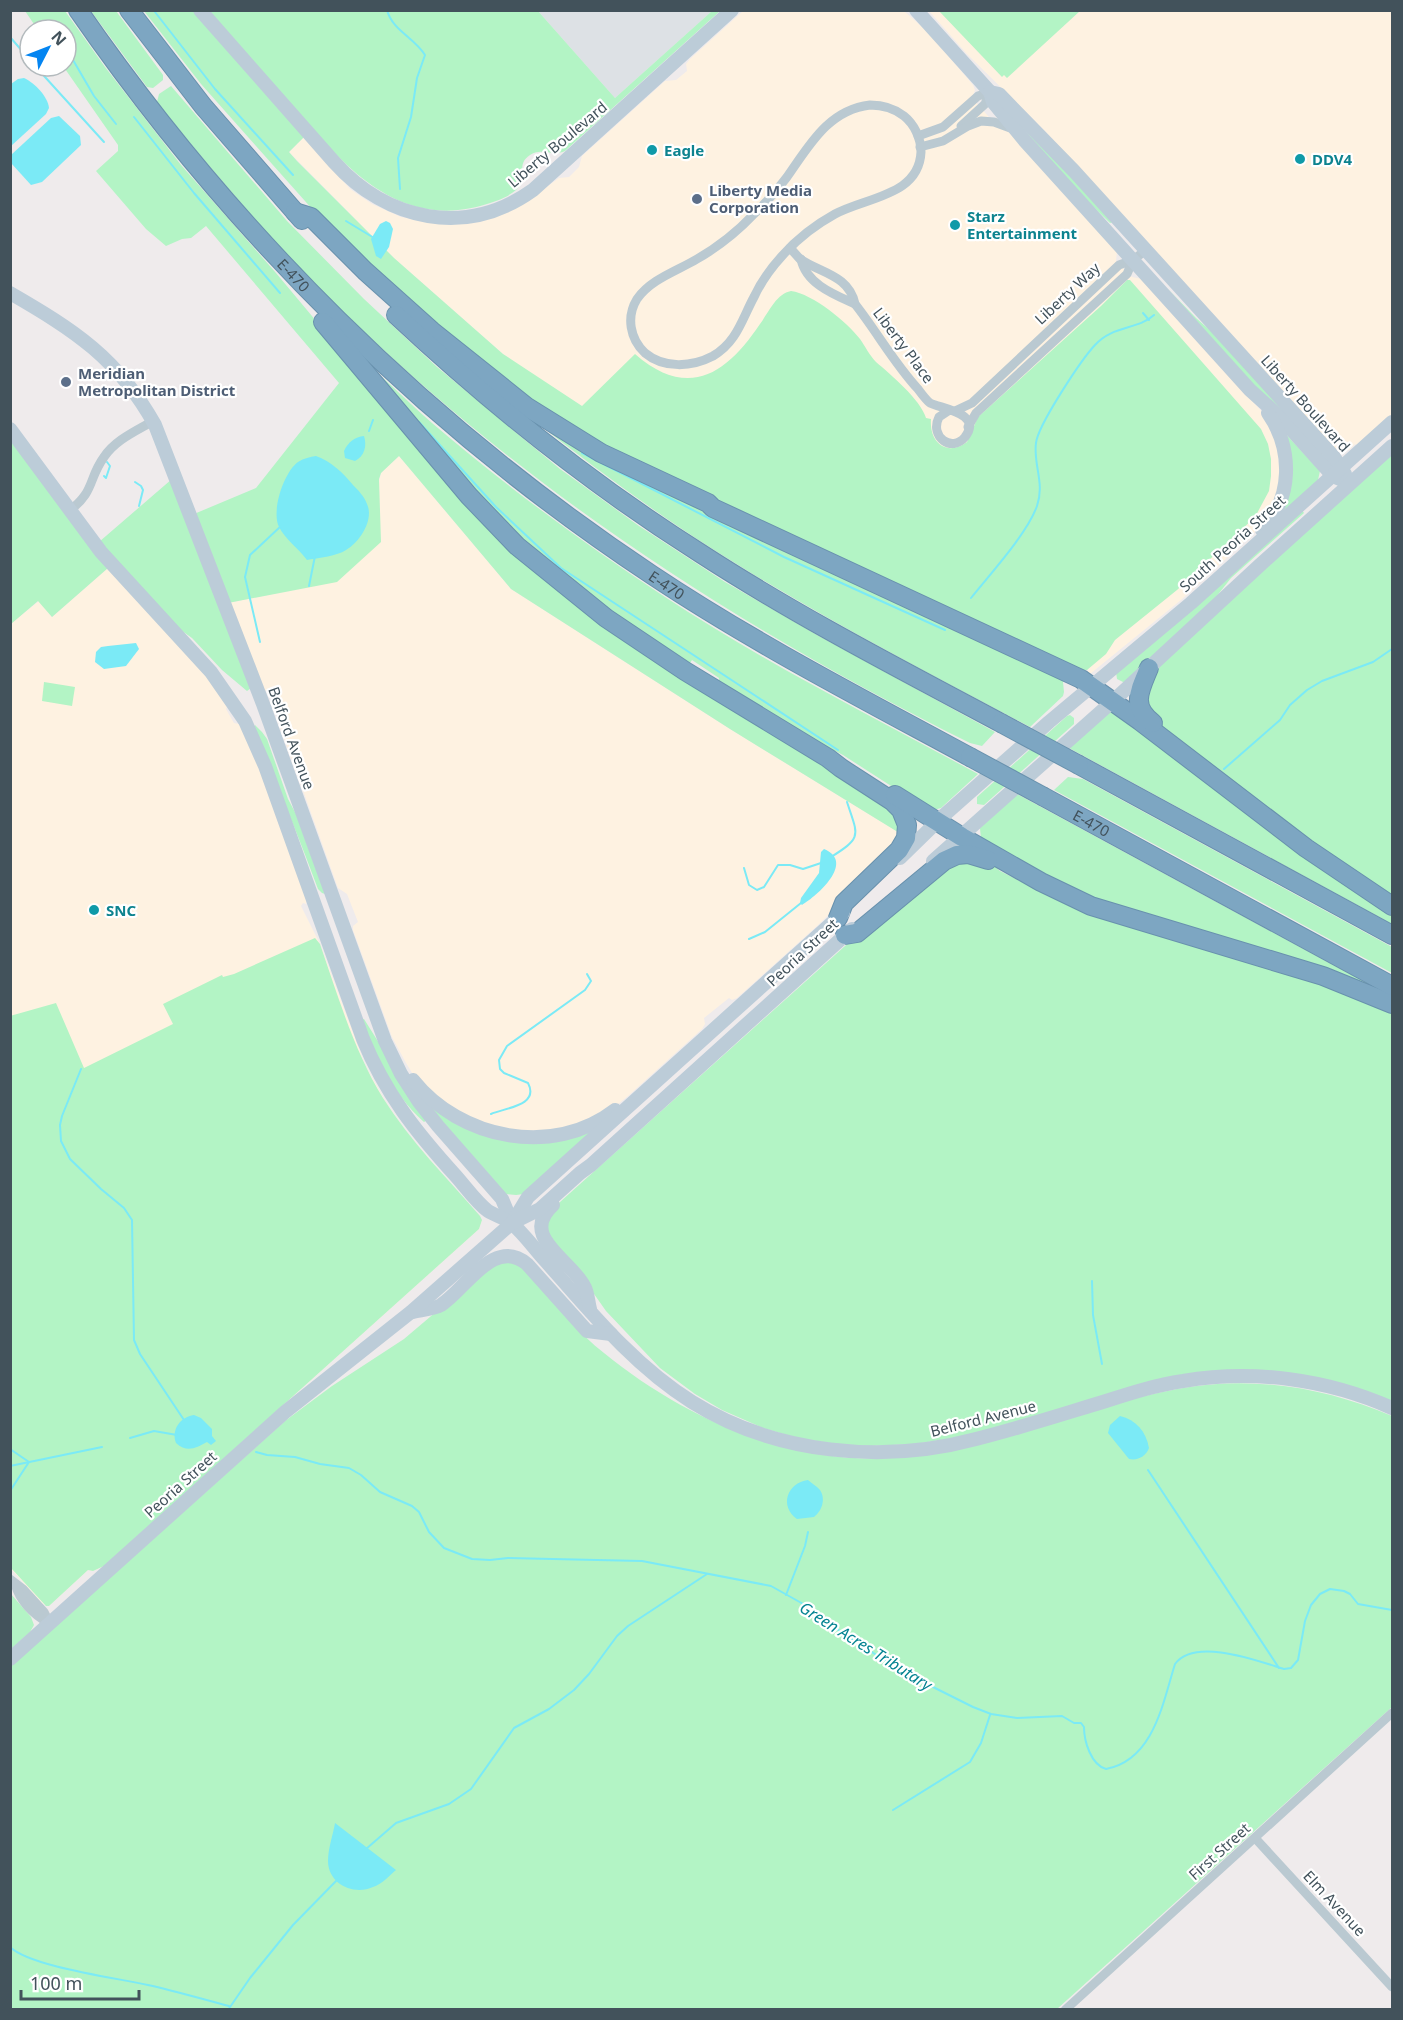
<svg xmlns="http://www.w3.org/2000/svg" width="1403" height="2020" font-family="'Noto Sans',sans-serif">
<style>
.commercial{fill:#fef2e1}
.airport{fill:#dde1e5}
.green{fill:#b3f4c5}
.water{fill:#7beaf6}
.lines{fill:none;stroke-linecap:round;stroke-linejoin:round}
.stream{stroke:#7beaf6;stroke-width:2}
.highway-casing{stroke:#6891ad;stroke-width:20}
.street{stroke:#bac9d1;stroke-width:9}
.secondary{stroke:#bcccd8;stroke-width:14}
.highway{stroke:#7da6c2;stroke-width:18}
.highway-bridge-casing{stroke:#6891ad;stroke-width:20;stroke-linecap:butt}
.highway-bridge{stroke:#7da6c2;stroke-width:18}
.culture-dot{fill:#0f9aa8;stroke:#fff;stroke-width:2}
.service-dot{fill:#5c6f8a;stroke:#fff;stroke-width:2}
.labels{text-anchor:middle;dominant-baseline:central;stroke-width:4.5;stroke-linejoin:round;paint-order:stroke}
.street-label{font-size:15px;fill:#42525b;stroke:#fff}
.culture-label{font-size:15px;font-weight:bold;fill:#0d838f;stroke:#fff;text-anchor:start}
.service-label{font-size:15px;font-weight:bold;fill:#4e5e75;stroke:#fff;text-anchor:start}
.water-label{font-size:16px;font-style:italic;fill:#038391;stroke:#fff}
</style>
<rect width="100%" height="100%" fill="#efebec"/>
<!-- commercial -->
<g class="commercial">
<path d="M743 11H904L928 32 973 85 975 90 972 98 996 125 1009 131 1117 251 1116 261 1132 277 1142 279 1264 414 1278 441 1280 491 1256 531 1181 600 1090 674H1088L1087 653 654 452 524 369 503 354 394 258 289 152 304 137 350 189 372 204 401 217 440 224 470 223 492 218 526 202 559 178 569 177 579 167 582 156 665 81 676 80 687 71 686 64 690 59Z"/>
<path d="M929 11H1392V415L1358 446 1355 444 1349 450 1346 449 1342 453 1340 450 1336 452 1046 132 966 53Z"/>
<path d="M399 456 511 589 730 729 898 832 894 851 817 926 737 998 732 1000 729 998 704 1018 705 1024 702 1029 628 1096 617 1105 566 1129 509 1132 452 1111 414 1076 406 1063 392 1037 353 930V926L358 922 347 894 338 888 278 721 277 712 280 706 273 693 264 690 228 603 337 581 378 485 381 473Z"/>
<path d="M108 568 197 663 228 704 226 709 234 723 239 724 247 735 307 898 306 904 303 903 301 906 320 944 365 1065 385 1101 407 1133 482 1220 479 1229 104 1566 93 1571 88 1570 49 1606 43 1604 10 1568V624L39 601 52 617Z"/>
</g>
<!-- airport -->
<path class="airport" d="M538 11H712L615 98Z"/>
<!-- green -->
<g class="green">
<path d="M25 11H65L105 67 181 165 276 273 439 468 512 551 891 803 901 834 730 729 511 589 399 456 381 473 379 479 381 542 337 582 228 603 194 514 256 488 339 383 206 226 191 238 182 239 166 246 146 229 96 171 118 151V145L63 66H66V30H38Z"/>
<path d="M91 11H116L163 75V80L153 88 147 87Z"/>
<path d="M144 11H193L304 137 289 152 297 161 394 258 503 354 582 406 635 354C689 401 727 373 760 324 769 312 776 294 791 291 813 294 847 322 860 339 865 346 870 356 876 362 890 374 921 400 926 418L931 419C929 443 947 457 967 442L978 417 1101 306 1127 280H1130L1261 429 1268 444 1271 459V476L1269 491 1255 517 1177 590 1115 640 1106 654 1087 670 1080 671 575 434 434 324 313 210 201 84Z"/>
<path d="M207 11H538L615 98 712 11H720L565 151C553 157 541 147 530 155 510 168 541 184 496 201 402 236 348 169 292 107 264 75 236 43 207 11Z"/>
<path d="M939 11H1080L1007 78 1004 75 1002 77Z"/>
<path d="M171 86 287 221 364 299 437 367 560 469 639 526 725 582 817 635 995 732 982 746 970 743C747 632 541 500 360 328 287 259 220 181 157 102L159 94Z"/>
<path d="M1021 126 1066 169 1113 222 1110 223 1072 186Z"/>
<path d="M1167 288 1196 318 1220 339 1311 440 1255 388Z"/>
<path d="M368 365C390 383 410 404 432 423 506 486 584 544 665 597 765 663 873 717 978 774L941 808 930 811 843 755 798 732 719 681V678L692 660 690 663 593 600 519 541Z"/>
<path d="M531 418 1065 680 1063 682 1064 692 1063 696 1030 727C934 676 836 625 743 568 669 523 599 472 531 418Z"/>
<path d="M1282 430 1320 471 1318 480 1280 515Z"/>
<path d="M10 437 108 568 52 617 38 601 11 624Z"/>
<path d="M1392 452V897L1339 862 1173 736 1153 719 1144 704 1157 669 1190 636Z"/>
<path d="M172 479 251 688 247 691 222 670 192 638 175 626 99 542Z"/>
<path d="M1302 510 1304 513 1231 578 1216 597 1125 683 1117 679 1116 672Z"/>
<path d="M44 682 75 687 72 706 42 701Z"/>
<path d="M1114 710 1392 913V924L1069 748 1110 712Z"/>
<path d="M1070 715 1074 718V724L984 805 977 804V797L1067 716Z"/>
<path d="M255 725 262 732 267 739 288 799 296 814 325 894 322 893 318 889C298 834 275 781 254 727Z"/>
<path d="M1068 777 1083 779 1392 947V973L1054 790Z"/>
<path d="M1017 794 1385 993 1076 892 981 839 980 828Z"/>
<path d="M952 860 993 865 1000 871 1077 909 1336 987 1392 1010V1402L1249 1371 966 1436 915 1444 870 1446 836 1444 797 1438 763 1428 722 1410 695 1394 660 1368 606 1311 580 1274 545 1233 550 1211 845 946 940 866Z"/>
<path d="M315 938 320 944C338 996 354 1051 383 1098 410 1141 447 1178 480 1216L482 1220 479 1229 104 1566 93 1571 88 1570 49 1606H46L11 1568 10 1016 56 1003 84 1068 173 1024 163 1004 222 975 223 977 234 974Z"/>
<path d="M364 1019 427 1120 424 1122C392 1093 378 1059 361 1020Z"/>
<path d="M428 1105 477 1131H593L524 1194 516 1195 506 1194Z"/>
<path d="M496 1261C503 1262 514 1261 520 1264 526 1267 532 1277 537 1282 558 1305 579 1334 604 1353 667 1404 738 1440 819 1454 945 1476 1056 1411 1177 1389 1251 1375 1324 1387 1392 1416V1707L1057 2009H11L10 1667 285 1421 332 1386 404 1339Z"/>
<path d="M10 1593 31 1617 34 1625 30 1632 10 1650Z"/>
</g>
<!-- water -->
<g class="water">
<path d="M24 78C35 83 48 97 49 108L46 114 11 146V84L18 79Z"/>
<path d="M59 116 80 136 81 145 42 182 31 185 11 163V155L51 118Z"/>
<path d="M386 221 390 223 393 229 389 247 381 259 376 256 371 239 380 224Z"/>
<path d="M364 436C367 445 365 456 355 461L345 458 344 451C348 442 355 437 364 436Z"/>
<path d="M316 456C331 461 343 473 353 485 358 490 364 496 367 504 375 521 357 547 340 553 330 557 317 558 307 560 298 548 286 540 279 527 271 511 284 472 298 462 304 458 310 457 316 456Z"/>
<path d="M136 643 139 649 126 666 104 669 95 662 96 652 101 647 108 646Z"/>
<path d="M824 849C856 862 817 896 802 905L800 903 801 898 819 873 821 852Z"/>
<path d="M194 1415 201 1418 212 1429V1436L216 1441 211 1445 207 1442C196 1448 187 1453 176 1443 171 1430 180 1417 194 1415Z"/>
<path d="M1120 1416C1136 1420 1146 1431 1149 1448 1146 1456 1138 1461 1129 1459L1108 1433 1110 1425Z"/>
<path d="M808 1480C811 1483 817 1486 820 1490 826 1499 822 1511 814 1517L797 1519C779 1506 787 1483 808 1480Z"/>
<path d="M335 1823 396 1870C389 1876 382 1884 373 1887 354 1896 328 1884 328 1861 328 1848 333 1835 335 1823Z"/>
</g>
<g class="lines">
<!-- stream -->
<g class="stream">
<path d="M387 10C392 30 415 38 425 55L417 78 411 117 398 158 400 189"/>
<path d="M155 12 215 89 293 175"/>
<path d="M10 37 30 60"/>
<path d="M66 48 94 96 116 124"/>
<path d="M35 66 104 142"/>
<path d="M134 117 194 193 280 293"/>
<path d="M346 221 374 238"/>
<path d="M1143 313 1149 320"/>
<path d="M419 422 496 507 561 568 838 750"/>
<path d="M369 431 373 420"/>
<path d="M582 453 784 557 945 630"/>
<path d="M104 476 106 478 110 466 107 462"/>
<path d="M135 482 141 486 143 490 139 506"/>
<path d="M309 586 315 556"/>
<path d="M971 598C990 574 1027 534 1037 506 1045 483 1033 464 1036 443 1038 425 1081 360 1095 345 1113 325 1138 330 1154 315"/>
<path d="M260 642 245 577 250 555 281 526"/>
<path d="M1224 769 1280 720 1290 705 1307 690 1322 681 1373 662 1392 649"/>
<path d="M831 857C863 837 858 836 847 802"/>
<path d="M744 868 749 885 757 890 764 887 778 865H790L803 869 821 863"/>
<path d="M749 939 765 932 801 903"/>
<path d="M81 1069 62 1116 60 1125 61 1141 70 1159 101 1189 124 1208 132 1220 134 1340 140 1354 184 1420"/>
<path d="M491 1114C504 1108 540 1106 528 1083L504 1073 500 1069 499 1060 507 1046 585 990 591 981 587 974"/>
<path d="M1092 1281 1093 1315 1102 1364"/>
<path d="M130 1438 154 1431 177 1435"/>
<path d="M10 1449 29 1462 10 1491"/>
<path d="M256 1452 267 1455 295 1457 320 1464 349 1468 361 1475 380 1492 412 1506 419 1512 429 1532 444 1548 472 1559 490 1560 508 1558 642 1561 771 1586 805 1605 848 1637 905 1673 973 1707 991 1714 1017 1718 1062 1716 1074 1723H1081L1084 1727C1084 1741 1091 1765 1106 1769 1154 1760 1163 1702 1175 1664 1195 1637 1258 1661 1284 1669L1291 1668 1298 1660 1305 1621 1311 1605 1320 1594 1330 1589 1344 1591 1350 1594 1358 1604 1392 1610"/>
<path d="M10 1466 102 1447"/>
<path d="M1148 1470 1279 1668"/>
<path d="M786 1595 805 1546 808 1532"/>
<path d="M893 1810 970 1762 981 1743 990 1715"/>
<path d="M366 1849 396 1823 449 1804 471 1789 514 1728 549 1709 574 1690 589 1674 617 1636 628 1626 707 1574"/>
<path d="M10 1947C31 1967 117 1978 148 1985 175 1991 202 1999 229 2006"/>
<path d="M228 2010 250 1978 293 1925 338 1879"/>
</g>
<!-- highway casing -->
<g class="highway-casing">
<g id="highway">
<path id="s1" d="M78 10C232 233 426 425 652 575 754 643 863 699 970 757"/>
<path d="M129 10 203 106 302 220"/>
<path d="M295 212 311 217 365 271 432 331 527 407 601 453 708 503 713 508 1081 679 1140 721 1306 848 1392 906"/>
<path d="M396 315C490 403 591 484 700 553 797 616 900 669 1001 723"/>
<path d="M323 322 469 496 517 546 606 618 685 671 828 758 841 768 892 801 901 810 907 825 906 838 899 850 844 903 838 918"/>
<path d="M1149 668C1140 690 1130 706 1153 723"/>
<path d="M1079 765 1392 935"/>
<path d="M895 795 962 837 1041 882 1091 906 1323 976 1392 1004"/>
<path id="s2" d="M1044 797 1392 986"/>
<path d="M845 935 857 933 944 861 957 855 968 854 988 860"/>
</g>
</g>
<!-- street -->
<g class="street">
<path d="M870 105C882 105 894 108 904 116 914 124 921 138 921 152 919 196 866 197 835 214 815 225 797 239 782 256 771 268 761 282 754 297 742 319 737 342 713 356 692 367 664 369 645 353 630 339 626 317 637 299 651 279 677 271 697 259 718 247 737 232 754 214 766 203 777 190 787 177 809 146 828 110 870 105Z"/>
<path d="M961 126 985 104 990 92"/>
<path d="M918 136 943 127 978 96 990 92"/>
<path d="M920 147 943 141 968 126 981 121 994 122 1013 129"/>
<path d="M790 248C793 251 797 256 800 259 820 273 849 275 855 304 877 332 894 363 918 389 921 393 926 400 930 403 942 409 983 413 965 437 952 453 929 437 939 417L948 411"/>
<path d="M801 259C806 284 835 295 855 304"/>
<path d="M955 411 972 403 1119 265 1133 260 1146 250"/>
<path d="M968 427 976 413 1127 274 1133 260"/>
<path d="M69 511C95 492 88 479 104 457 115 440 136 431 153 421"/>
<path d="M10 1579 23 1589 44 1612 50 1624"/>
<path d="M15 1584C20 1601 34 1615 50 1624"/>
<path d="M1255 1838 1392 1987"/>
<path d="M1065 2010 1392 1713"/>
</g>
<!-- secondary -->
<g class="secondary">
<path d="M200 10 334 162C387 221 466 238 533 190L732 10"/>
<path d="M916 10 990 92 993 102 1025 141 1250 390 1280 417 1333 476 1340 479"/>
<path d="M990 92 999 94 1074 171 1334 457 1345 474"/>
<path d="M10 293C74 330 118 358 155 425L263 704 385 1041 401 1074 419 1102 438 1126 502 1199 512 1223"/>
<path d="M10 429 101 552 211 672 245 721 265 766 363 1039C385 1093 416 1132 455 1175 465 1186 476 1202 488 1211 495 1215 503 1218 510 1222 522 1231 533 1247 543 1258 589 1310 633 1365 692 1402 775 1454 883 1464 976 1439 1020 1428 1063 1414 1106 1401 1131 1393 1156 1385 1183 1381 1253 1369 1327 1379 1392 1408"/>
<path d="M1262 530C1293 498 1293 449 1268 413"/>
<path d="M900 858 942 817 1049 722 1191 603 1392 422"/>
<path d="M933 861 1113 701 1260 565 1392 446"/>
<path d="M413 1080C460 1139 553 1158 615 1110"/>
<path d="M553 1205C518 1236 571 1260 584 1286 588 1292 588 1302 590 1309"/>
<path d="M512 1223 528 1197 843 913"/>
<path d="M413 1312C422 1310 434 1309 441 1305 466 1289 494 1236 527 1264L587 1331 611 1334"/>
<path d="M10 1659 285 1412 411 1312 512 1223 540 1209 580 1173 591 1165 852 929"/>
</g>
<!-- highway -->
<use href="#highway" class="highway"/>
<!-- highway-bridge casing -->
<g class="highway-bridge-casing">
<g id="highway-bridge">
<path d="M1001 723 1079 765"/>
<path d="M970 757 1044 797"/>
</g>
</g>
<!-- highway-bridge -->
<use href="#highway-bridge" class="highway-bridge"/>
</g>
<!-- markers -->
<g class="culture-dot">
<circle cx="652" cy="150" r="6"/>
<circle cx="1300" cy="159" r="6"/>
<circle cx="955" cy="225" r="6"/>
<circle cx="94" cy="910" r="6"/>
</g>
<g class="service-dot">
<circle cx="697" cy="199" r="6"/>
<circle cx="66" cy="382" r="6"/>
</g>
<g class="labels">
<!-- street labels -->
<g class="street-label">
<text transform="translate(557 144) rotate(-40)">Liberty Boulevard</text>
<text stroke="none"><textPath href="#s1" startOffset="342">E-470</textPath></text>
<text transform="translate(1067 293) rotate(-43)">Liberty Way</text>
<text transform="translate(904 345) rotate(53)">Liberty Place</text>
<text transform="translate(1306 403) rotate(48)">Liberty Boulevard</text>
<text transform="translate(1232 543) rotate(-42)">South Peoria Street</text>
<text stroke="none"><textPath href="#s1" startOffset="828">E-470</textPath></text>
<text transform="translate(292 738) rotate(70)">Belford Avenue</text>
<text stroke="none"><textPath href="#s2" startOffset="54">E-470</textPath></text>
<text transform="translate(802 952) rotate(-43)">Peoria Street</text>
<text transform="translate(983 1418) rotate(-14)">Belford Avenue</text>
<text transform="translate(180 1484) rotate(-42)">Peoria Street</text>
<text transform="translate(1219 1851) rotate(-42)">First Street</text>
<text transform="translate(1335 1903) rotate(47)">Elm Avenue</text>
</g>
<!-- culture labels -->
<g class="culture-label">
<text x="664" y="150">Eagle</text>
<text x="1312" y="159">DDV4</text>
<text x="967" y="216">Starz<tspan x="967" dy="17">Entertainment</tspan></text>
<text x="106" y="910">SNC</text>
</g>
<!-- service labels -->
<g class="service-label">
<text x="709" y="190">Liberty Media<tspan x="709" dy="17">Corporation</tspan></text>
<text x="78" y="373">Meridian<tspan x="78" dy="17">Metropolitan District</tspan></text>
</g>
<!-- water labels -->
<g class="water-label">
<text transform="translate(866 1646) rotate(32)">Green Acres Tributary</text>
</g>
</g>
<!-- border -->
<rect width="1403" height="2020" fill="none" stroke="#42525b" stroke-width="24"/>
<!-- north arrow -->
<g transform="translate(48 48) rotate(48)"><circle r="28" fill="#ffffff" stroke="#b3babd" stroke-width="1.5"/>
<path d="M0-4.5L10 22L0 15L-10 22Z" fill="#0485f1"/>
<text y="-9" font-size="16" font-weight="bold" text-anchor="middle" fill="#42525b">N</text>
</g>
<!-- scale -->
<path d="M21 1990v9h118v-9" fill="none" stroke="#42525b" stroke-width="3"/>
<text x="30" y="1990" font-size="18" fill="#42525b" stroke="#ffffff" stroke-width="4.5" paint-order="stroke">100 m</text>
</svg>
